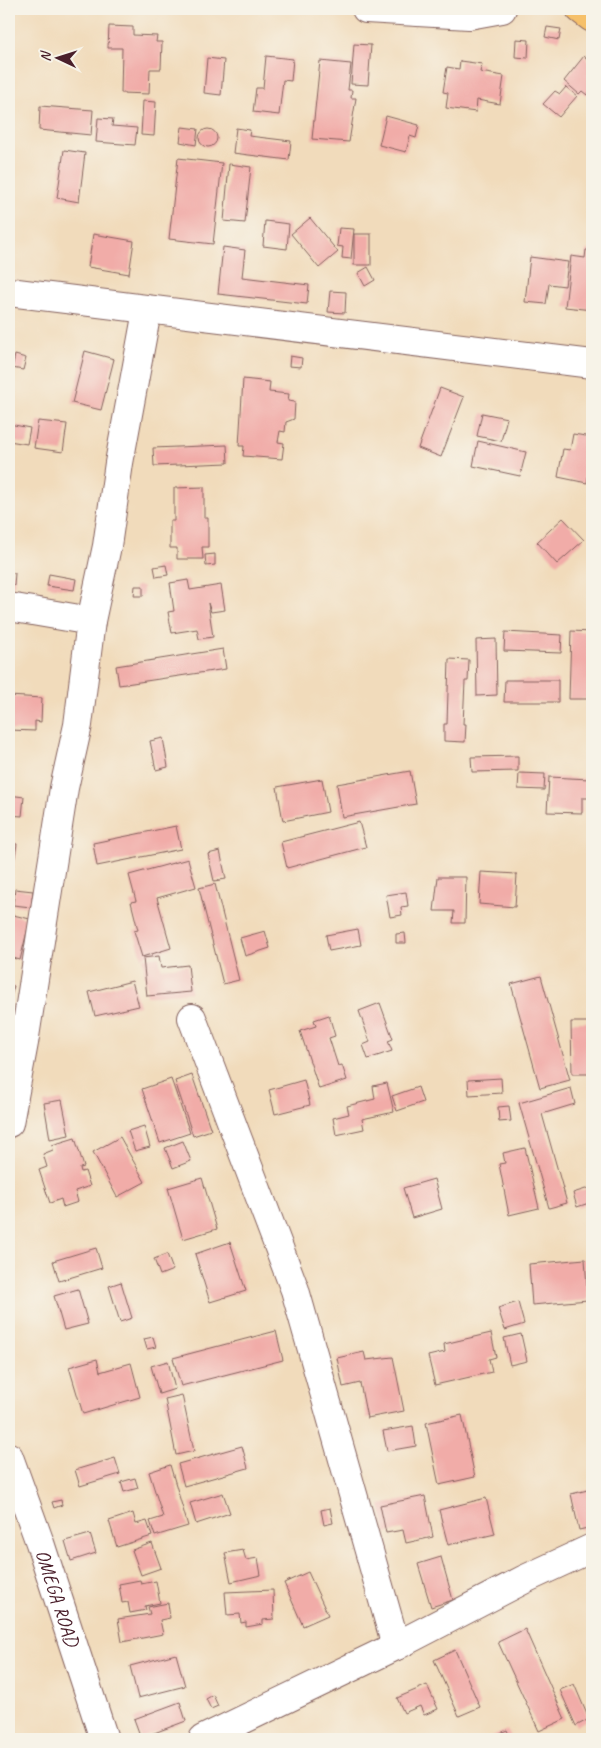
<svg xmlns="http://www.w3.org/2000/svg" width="601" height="1748" font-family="Caveat,sans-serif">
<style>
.forest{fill:#90a859;stroke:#6d6442}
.building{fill:#f1aca8}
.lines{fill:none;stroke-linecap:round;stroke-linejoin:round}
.minor-casing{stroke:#84615d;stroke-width:30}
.major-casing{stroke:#84615d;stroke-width:30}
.minor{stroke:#fff;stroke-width:28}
.major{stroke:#f6c06b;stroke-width:28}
.labels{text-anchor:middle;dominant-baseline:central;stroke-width:5;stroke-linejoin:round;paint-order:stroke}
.street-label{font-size:20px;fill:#4a1f2b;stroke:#f7f3e8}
</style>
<rect width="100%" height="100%" fill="#f7f3e8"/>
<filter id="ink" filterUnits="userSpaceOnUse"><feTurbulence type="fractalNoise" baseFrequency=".02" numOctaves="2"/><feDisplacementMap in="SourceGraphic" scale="10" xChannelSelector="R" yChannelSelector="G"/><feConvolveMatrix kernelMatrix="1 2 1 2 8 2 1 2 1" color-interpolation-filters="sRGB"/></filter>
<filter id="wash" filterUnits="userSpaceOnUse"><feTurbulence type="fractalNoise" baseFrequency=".0096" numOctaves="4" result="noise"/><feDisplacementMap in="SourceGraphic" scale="20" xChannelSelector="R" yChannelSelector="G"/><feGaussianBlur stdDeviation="1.12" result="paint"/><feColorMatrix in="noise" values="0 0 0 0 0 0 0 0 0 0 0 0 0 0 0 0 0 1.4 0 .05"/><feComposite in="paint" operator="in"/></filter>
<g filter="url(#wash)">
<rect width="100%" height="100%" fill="#f1dbbb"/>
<!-- forest -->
<path class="forest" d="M592 586V628H589L587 619Z"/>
<g id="blocks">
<!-- building -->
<g class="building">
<path d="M109 26 133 27V35L157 36 156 42H162L161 69H150L149 94 121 93 122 48H108Z"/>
<path d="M547 27 561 29 559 40 545 37Z"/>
<path d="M516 39 529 40 528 58 515 57Z"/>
<path d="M354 44 371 45 368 85 351 84Z"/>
<path d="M266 56 293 59 291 81 283 80 279 115 253 112 256 88H263Z"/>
<path d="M584 56 592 63V88L587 95 582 91 579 94 564 81Z"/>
<path d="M207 58 224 60 221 95 204 93Z"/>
<path d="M320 61 351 64 348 90H352L351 98H356L349 142 312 139Z"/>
<path d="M460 61 482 64 480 72 504 76 500 104 477 100 476 112 446 108 448 93 443 92 447 67 459 69Z"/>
<path d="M566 87 577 96 559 117 543 104 555 91 560 94Z"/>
<path d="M143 101 156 102 154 136 141 135Z"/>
<path d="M40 106 93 110 91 135 39 130Z"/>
<path d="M9 107H12L11 121H9Z"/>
<path d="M386 116 419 125 416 138 410 136 406 152 379 145Z"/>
<path d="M98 118 113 119 112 126 137 128 135 145 96 142Z"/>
<path d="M182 127 198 129 196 145 180 142Z"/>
<path d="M236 128 250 130 249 136 291 141 289 160 233 153Z"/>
<circle cx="208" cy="138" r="9"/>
<path d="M590 144H592V159L588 158Z"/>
<path d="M64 150 85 153 79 202 57 198Z"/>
<path d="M178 158 222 163 213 244 169 239Z"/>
<path d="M229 164 251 167 245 223 224 221Z"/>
<path d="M9 199H12L10 235H9Z"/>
<path d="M310 218 338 252 319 268 291 234Z"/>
<path d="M265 221 289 224 287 249 263 246Z"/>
<path d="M339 228 354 229 351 259 342 258 343 247 337 246Z"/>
<path d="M93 234 134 241 129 274 88 267Z"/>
<rect x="354" y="234" width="17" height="31"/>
<path d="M223 247 245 250 242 277 309 285 307 304 218 294Z"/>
<path d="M586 250H592V310L565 307 571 256 585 258Z"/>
<path d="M530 257 568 262 565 286 549 284 546 304 525 302Z"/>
<path d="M368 267 375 280 365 286 358 273Z"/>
<path d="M330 291 346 292 345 313 328 312Z"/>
<path d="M85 351 114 359 101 410 72 403Z"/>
<path d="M15 355 26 358 23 370 12 368Z"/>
<path d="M290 356 302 358 301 367 289 366Z"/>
<path d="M243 379 270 382 269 392 289 394 288 401 295 402 294 419 286 422 285 432 280 431 278 442 284 443 282 459 243 456 244 446H239Z"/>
<path d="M440 388 464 397 441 457 418 448Z"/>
<path d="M482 413 507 418 501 441 477 436Z"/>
<path d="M38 421 67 424 63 452 34 448Z"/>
<path d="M9 424 30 428 27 444 9 441Z"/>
<path d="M573 434 592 437V456L587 483 558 477 563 449 570 450Z"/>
<path d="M478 441 526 452 520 476 473 466Z"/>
<path d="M227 445 228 463 154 466 153 448Z"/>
<path d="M204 487V518H208V547H202L203 559H177V548H170V521H174V488Z"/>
<path d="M563 518 584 540 557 564 537 542Z"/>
<path d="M215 554V565L206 566 205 555Z"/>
<path d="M166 565 168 575 156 577 154 567Z"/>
<path d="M9 573H15L14 586 9 585Z"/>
<path d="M49 574 76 579 74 590 47 586Z"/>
<path d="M188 580 190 590 221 585 225 610 211 612 208 603 213 637 199 639 197 629 172 633 168 612 174 611 170 583Z"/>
<path d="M135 586H143V596H134Z"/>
<path d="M571 631 592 632V699H569Z"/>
<path d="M505 632 562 635 561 653 504 651Z"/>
<path d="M496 639 497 695 477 696 476 640Z"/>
<path d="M223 649 226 669 119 685 116 666Z"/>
<path d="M449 659 469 660 468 681H465L463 724H466L465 742 444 741V724H447Z"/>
<path d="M505 680H558V702H504Z"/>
<path d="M9 696 42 698 41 722 35 721V731L9 730Z"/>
<path d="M163 738 168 767 156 770 150 741Z"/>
<path d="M518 756V771L472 772 471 757Z"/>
<path d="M410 771 416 804 342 817 337 784Z"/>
<path d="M519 773 545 774 544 790 518 789Z"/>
<path d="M549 777 590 779 589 798H582V813L547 812Z"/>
<path d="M322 779 328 812 283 821 277 787Z"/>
<path d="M9 795 24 797 22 816 9 815Z"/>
<path d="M359 822 366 847 287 868 281 842Z"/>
<path d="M176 826 181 849 97 866 93 843Z"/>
<path d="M9 843 17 844 13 868 9 867Z"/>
<path d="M220 851 226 879 214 881 208 854Z"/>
<path d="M188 859 196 887 157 898 171 948 142 957 134 931 138 930 131 902 136 901 129 875Z"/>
<path d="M481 872 517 874 515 907 479 904Z"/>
<path d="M438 877H466L465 923H453L454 911H434Z"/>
<path d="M215 884 239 980 223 984 199 888Z"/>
<path d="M15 889 33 891 31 907 13 905Z"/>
<path d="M406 892 408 906 401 907 402 915 390 917 386 895Z"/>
<path d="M9 914 30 919 20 960 9 957Z"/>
<path d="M358 929 361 945 329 951 326 935Z"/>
<path d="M265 931 270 948 245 956 240 938Z"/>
<path d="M405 933 406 943H396V934Z"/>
<path d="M159 956 161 968 188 965 191 992 147 996 143 958Z"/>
<path d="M541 976 570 1080 540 1088 511 984Z"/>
<path d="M132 981 139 1006 95 1016 89 992Z"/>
<path d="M9 985 14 986 9 1003Z"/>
<path d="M380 1003 393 1039 388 1041 392 1051 368 1059 363 1045 370 1042 359 1011Z"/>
<path d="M329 1015 335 1036 329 1038 338 1066 342 1065 347 1080 319 1089 300 1031 316 1026 314 1020Z"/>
<path d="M571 1022H589L590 1074H572Z"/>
<path d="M192 1075 211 1130 193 1136 175 1081Z"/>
<path d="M501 1078 502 1093 469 1095 468 1080Z"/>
<path d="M171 1079 190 1133 160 1143 142 1089Z"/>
<path d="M304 1080 310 1105 275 1114 269 1090Z"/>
<path d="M387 1083 394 1112 362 1119 364 1129 336 1135 333 1118 349 1114 347 1106 375 1099 373 1086Z"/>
<path d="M418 1087 423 1102 397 1111 392 1096Z"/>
<path d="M571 1088 575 1104 542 1114 567 1203 549 1208 519 1103Z"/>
<path d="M62 1100 69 1135 50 1139 44 1103Z"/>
<path d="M509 1106 511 1121 499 1122 498 1107Z"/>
<path d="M144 1126 150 1147 135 1151 128 1131Z"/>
<path d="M120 1137 145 1182 117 1197 93 1152Z"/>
<path d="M75 1138 84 1167 80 1168 81 1172 85 1171 90 1186 75 1191 78 1202 63 1207 61 1199 50 1203 39 1170 47 1167 43 1154 53 1150 52 1145Z"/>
<path d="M183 1141 191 1161 173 1168 165 1148Z"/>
<path d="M525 1148 539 1208 509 1215 499 1164 505 1163 503 1153Z"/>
<path d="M202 1178 217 1229 183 1239 168 1188Z"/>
<path d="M434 1179 442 1209 412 1218 403 1188Z"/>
<path d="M592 1187V1202L577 1207 573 1193Z"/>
<path d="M230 1242 246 1291 210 1302 195 1254Z"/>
<path d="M96 1248 102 1268 59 1281 53 1261Z"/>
<path d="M167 1254 173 1270 160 1275 154 1259Z"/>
<path d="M585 1259 588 1300 532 1305 529 1264Z"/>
<path d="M121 1282 132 1318 120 1322 109 1286Z"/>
<path d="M78 1289 88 1324 64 1330 54 1296Z"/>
<path d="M518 1302 524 1324 505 1330 498 1308Z"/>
<path d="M276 1331 283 1360 181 1386 173 1358Z"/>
<path d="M491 1333 496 1357 489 1359 492 1372 435 1385 428 1356 445 1352 444 1344Z"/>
<path d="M521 1334 527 1361 510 1365 504 1338Z"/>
<path d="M153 1337 156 1347 147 1349 144 1339Z"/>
<path d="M364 1352 366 1360 393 1357 404 1411 367 1418 360 1383 343 1387 337 1358Z"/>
<path d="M97 1359 100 1372 131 1363 140 1397 83 1414 69 1367Z"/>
<path d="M168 1361 175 1389 159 1394 151 1366Z"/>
<path d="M182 1395 194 1451 176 1455 165 1399Z"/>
<path d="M462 1415 475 1477 439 1485 426 1423Z"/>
<path d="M413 1426 416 1446 387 1451 383 1431Z"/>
<path d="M242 1446 248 1468 184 1486 178 1464Z"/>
<path d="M115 1458 120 1474 80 1486 75 1470Z"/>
<path d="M170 1465 188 1526 155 1536 150 1521 163 1517 149 1472Z"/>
<path d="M135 1478 138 1488 124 1492 121 1482Z"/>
<path d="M592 1489V1527L579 1530 571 1494Z"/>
<path d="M223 1493 230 1513 196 1524 190 1503Z"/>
<path d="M425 1496 433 1537 406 1543 403 1530 386 1533 380 1505Z"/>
<path d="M486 1498 495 1534 448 1545 439 1510Z"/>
<path d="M61 1500 62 1505 54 1508 52 1502Z"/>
<path d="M330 1508 333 1523 324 1525 321 1510Z"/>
<path d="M133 1513 136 1524 147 1521 152 1536 117 1547 109 1521Z"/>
<path d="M90 1534 96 1553 71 1561 65 1541Z"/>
<path d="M152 1543 161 1568 141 1575 132 1550Z"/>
<path d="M243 1550 246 1560 258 1558 261 1575 231 1582 225 1553Z"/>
<path d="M441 1557 453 1600 431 1607 418 1564Z"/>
<path d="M308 1572 328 1615 303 1626 284 1583Z"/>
<path d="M140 1580 141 1584 156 1581 160 1603 145 1606 146 1610 130 1613 128 1602 122 1603 119 1584Z"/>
<path d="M273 1590 274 1619 263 1620V1624L246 1627V1622L241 1623 240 1614 227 1615 225 1592Z"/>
<path d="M168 1603 170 1618 160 1620 163 1634 122 1642 118 1619 150 1614 148 1607Z"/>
<path d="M525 1629 565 1719 539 1731 498 1642Z"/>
<path d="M455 1650 480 1707 459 1716 434 1660Z"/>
<path d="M176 1654 185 1686 138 1698 130 1666Z"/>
<path d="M574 1684 589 1719 576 1726 560 1690Z"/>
<path d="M427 1685 438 1709 424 1715 420 1706 404 1713 397 1698Z"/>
<path d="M213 1695 218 1706 211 1709 206 1699Z"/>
<path d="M180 1702 186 1721 141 1738 134 1719Z"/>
<path d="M507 1730 511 1739H488Z"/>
</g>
</g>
</g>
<g filter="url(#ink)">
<use href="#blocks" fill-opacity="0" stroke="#84615d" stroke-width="1"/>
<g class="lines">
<!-- minor casing -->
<g class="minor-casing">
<g id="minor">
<path d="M366 9 469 15 502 9"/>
<path d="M9 292 592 364"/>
<path d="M9 607 91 621"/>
<path d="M192 1018 295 1290 396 1646"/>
<path d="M9 1123 24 1043 64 788 78 725 91 621 107 546 119 463 147 311"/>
<path id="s1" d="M9 1457 40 1543 104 1739"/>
<path d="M203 1739 396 1646 525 1579 592 1548"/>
</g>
</g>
<!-- major casing -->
<g class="major-casing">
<path id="major" d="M580 9 592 18"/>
</g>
<!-- minor -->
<use href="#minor" class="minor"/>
<!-- major -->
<use href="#major" class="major"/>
</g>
</g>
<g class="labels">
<!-- street labels -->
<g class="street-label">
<text stroke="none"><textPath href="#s1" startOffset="149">OMEGA ROAD</textPath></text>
</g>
</g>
<!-- margin -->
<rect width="601" height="1748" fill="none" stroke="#f7f3e8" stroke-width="30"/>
<!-- north arrow -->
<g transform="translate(58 58) rotate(274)" stroke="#f7f3e8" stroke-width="4" paint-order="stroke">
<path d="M0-4L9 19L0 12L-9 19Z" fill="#4a1f2b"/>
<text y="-8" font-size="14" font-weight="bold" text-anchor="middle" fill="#4a1f2b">N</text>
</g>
</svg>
